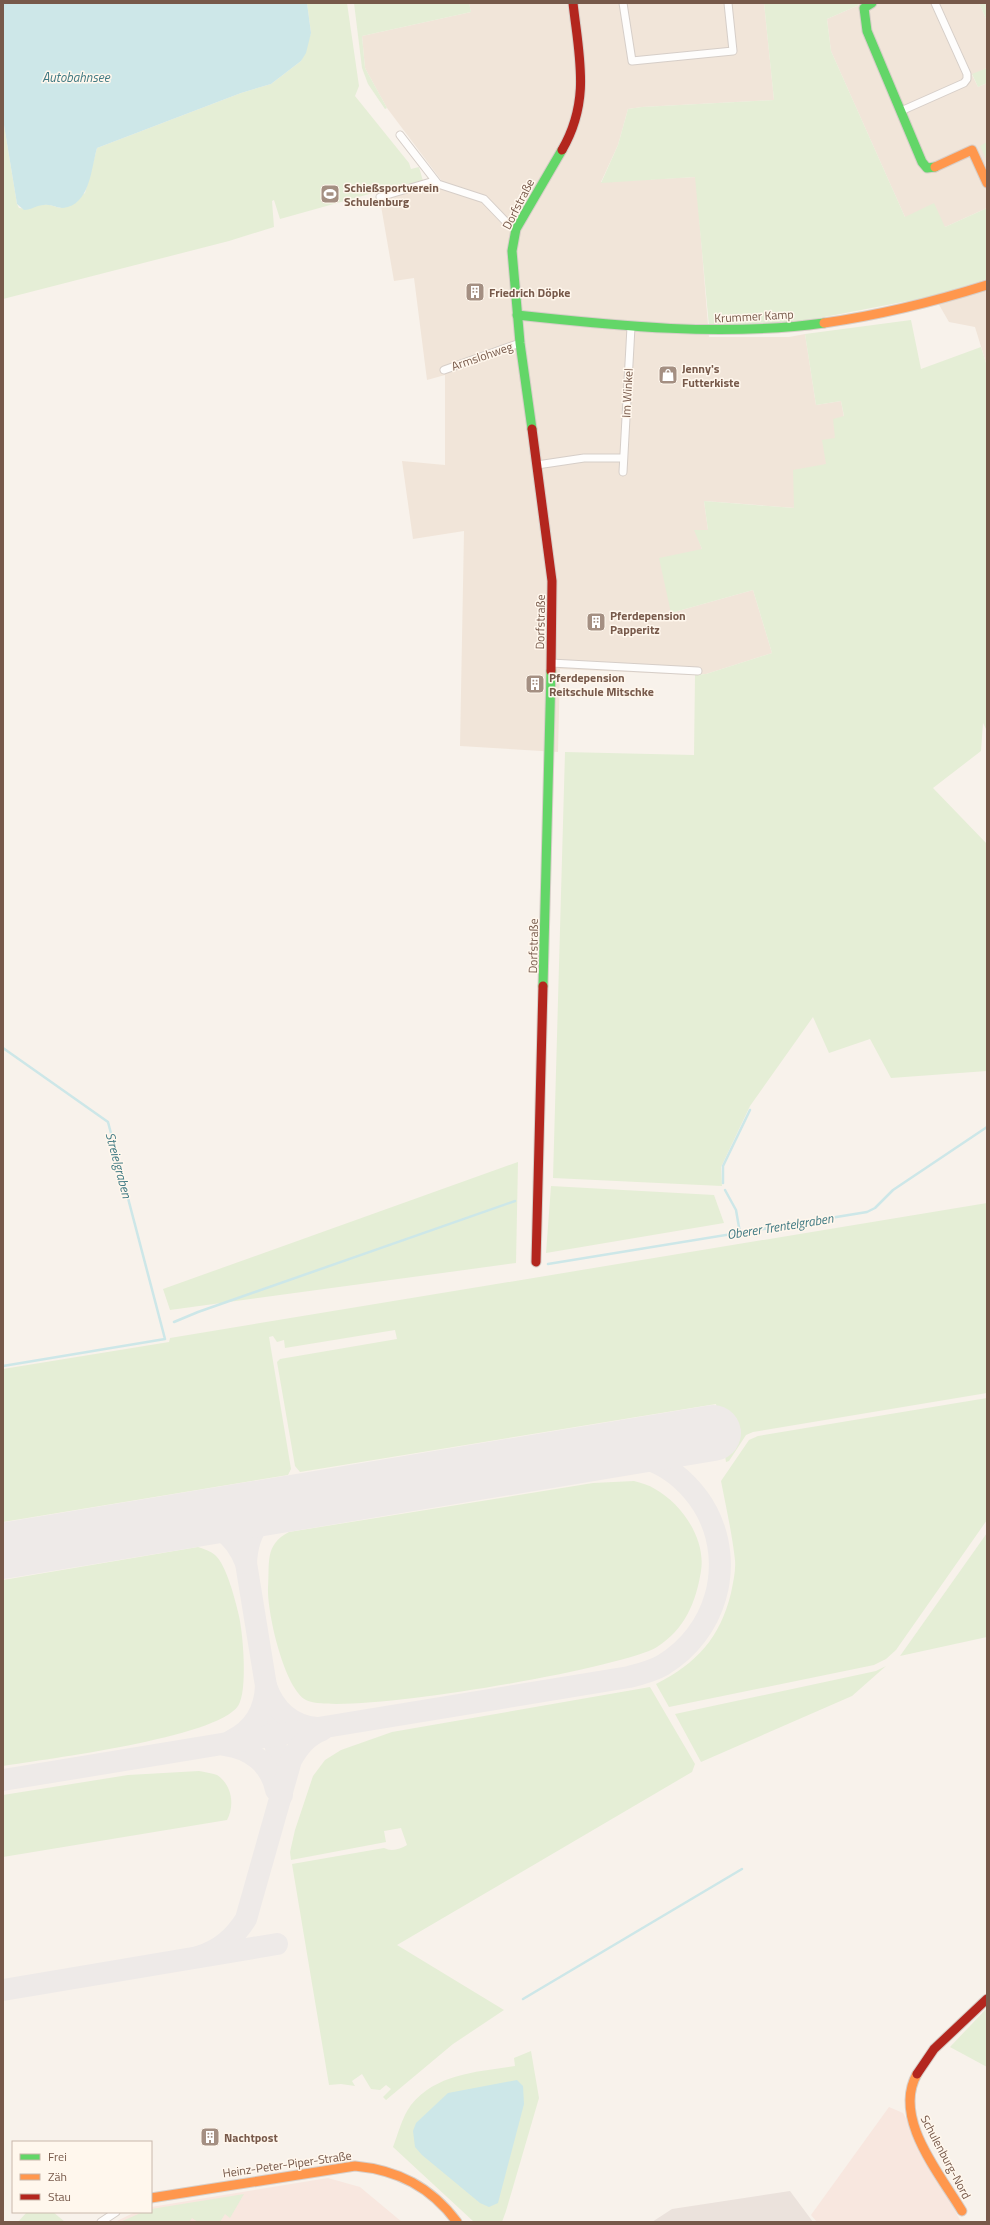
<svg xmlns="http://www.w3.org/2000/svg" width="990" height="2225" font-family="'Titillium Web',sans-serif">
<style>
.residential{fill:#f1e5d9}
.commercial{fill:#f8e7df}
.industrial{fill:#ebe2dc}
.green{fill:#e5eed6}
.water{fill:#cde7e8}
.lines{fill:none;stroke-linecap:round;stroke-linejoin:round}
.stream{stroke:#cde7e8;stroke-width:2.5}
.taxiway{stroke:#eeeae8;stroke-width:22}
.runway{stroke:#eeeae8;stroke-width:56}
.street-casing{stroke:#d6cec8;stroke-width:9}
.fast-casing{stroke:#d7cec8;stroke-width:11}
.slow-casing{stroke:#d7cec8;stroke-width:11}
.jam-casing{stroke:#d7cec8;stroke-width:11}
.street{stroke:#fefdfc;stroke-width:7}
.fast{stroke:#63d668;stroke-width:9}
.slow{stroke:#ff974d;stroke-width:9}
.jam{stroke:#b3261e;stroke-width:9}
.labels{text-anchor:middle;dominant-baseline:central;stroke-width:3;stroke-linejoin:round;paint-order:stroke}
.poi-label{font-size:12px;font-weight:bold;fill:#77594a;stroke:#fff7ed;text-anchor:start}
.street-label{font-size:12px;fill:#77594a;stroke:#fff7ed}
.water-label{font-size:13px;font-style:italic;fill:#417a83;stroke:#fff7ed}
</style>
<rect width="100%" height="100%" fill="#f8f2eb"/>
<!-- residential -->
<g class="residential">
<path d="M469 3H764L774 100 642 107 628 109 618 145 601 182 696 177 709 337H789L805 334 816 405 841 401 844 417 826 464 795 508 704 501 708 530H695L702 549 671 613 753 590 772 653 706 674 695 675 560 669 558 752 460 746 464 531 413 539 402 461 445 465V375L427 380 414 278 394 281 380 200 441 180 387 108 365 68 362 36 471 12Z"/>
<path d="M858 3H979L987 21V68L972 75 978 87 987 83V208L945 227 905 217 831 51 827 19 859 5Z"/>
<path d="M987 279V366L975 327 949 322 934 296Z"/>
</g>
<!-- commercial -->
<g class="commercial">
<path d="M889 2107 903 2113 961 2222H817L811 2215Z"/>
<path d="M328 2178 360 2187 402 2222H115L135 2212H151V2207Z"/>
</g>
<!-- industrial -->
<path class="industrial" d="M790 2191 813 2222H652L672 2209Z"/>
<!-- green -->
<g class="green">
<path d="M307 3H347L359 86 355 96 409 163 411 169 419 167 423 181 399 187 398 186 280 219 274 200 272 201 274 227 229 241 3 299V119L17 204 19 208C30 210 28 208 38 205 46 203 53 206 60 208L85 193 97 148 241 93 271 84 301 61 311 33Z"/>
<path d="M354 3H469L471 12 362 36 365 68 387 108 385 109 368 84 362 68Z"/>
<path d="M764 3H858L859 5 827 19 831 51 905 217 934 203 945 227 987 208V279L934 296 788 324 709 326 695 177 601 183 618 145 628 109 642 107 774 100Z"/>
<path d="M979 3H987V21Z"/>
<path d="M987 68V83L978 87 972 74Z"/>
<path d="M987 142V161L980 146Z"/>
<path d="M911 320 921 369 981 347 987 366V731L983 723 981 751 933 788 987 844V1071L891 1078 870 1039 829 1053 813 1017 750 1106 721 1167 722 1186 553 1178 565 752 694 755 695 675 706 674 772 653 753 590 671 613 659 558 702 549 694 530H708L704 501 794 508 793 470 826 464 822 440 835 438 833 419 844 416 841 401 816 405 805 334Z"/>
<path d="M518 1162 516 1263 170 1310 163 1289Z"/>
<path d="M551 1186 714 1195 724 1223 546 1253Z"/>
<path d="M987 1203V1393L753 1432 746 1435 729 1461 726 1462 724 1450 731 1449 725 1413 718 1414 716 1404 300 1472 295 1466 277 1362 280 1359 397 1339 395 1330 285 1348 284 1340 277 1342 273 1336 269 1337 291 1469 288 1475 3 1522V1369L169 1342 170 1338Z"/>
<path d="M987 1398V1520L896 1650 886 1659 874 1665 669 1707 656 1684C697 1663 720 1638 731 1593 733 1583 736 1571 735 1560 732 1533 726 1507 721 1481L749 1440 758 1436Z"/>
<path d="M634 1481C641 1483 649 1485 655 1489 682 1504 706 1539 701 1571 696 1602 685 1629 657 1647 621 1669 340 1718 306 1700 284 1688 267 1612 268 1588 270 1563 264 1545 289 1532L593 1483Z"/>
<path d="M987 1533V1637L900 1656Z"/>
<path d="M198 1547C204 1549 210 1551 215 1555 227 1566 235 1600 239 1616 243 1634 248 1691 238 1706 216 1738 46 1759 3 1766V1580Z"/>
<path d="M886 1666 852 1696 701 1762 675 1714 876 1671Z"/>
<path d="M650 1687 695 1764 692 1772 397 1945 504 2010 453 2044 386 2100 383 2097 391 2089 386 2085 380 2090 371 2089 362 2074 352 2081 355 2086 341 2084 329 2085 292 1864 384 1848C392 1852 400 1849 407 1845L401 1828 384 1831 386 1842 291 1860 290 1852 295 1830 313 1776 325 1760 341 1750 392 1732Z"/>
<path d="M199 1771C204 1772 212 1773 217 1775 232 1785 235 1805 227 1820L3 1857V1795L128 1775Z"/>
<path d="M987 2008V2067L950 2047Z"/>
<path d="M531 2051 539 2098 506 2211 502 2222H474L393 2147C398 2134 402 2117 411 2105 437 2073 478 2072 515 2066L514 2058Z"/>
<path d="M244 2194 230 2218 225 2214 220 2222H198L192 2218 189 2222H120L143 2212H151V2209Z"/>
<path d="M27 2212H53L65 2222H18Z"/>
</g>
<!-- water -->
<g class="water">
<path d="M3 3H307L311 33 306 53 301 61 271 84 241 93 97 148C91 169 90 205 63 208 56 208 51 204 44 205 37 205 31 210 24 210L17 204 3 119Z"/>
<path d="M517 2080 523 2086 524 2104 498 2203 489 2207 480 2203 422 2155 415 2147 413 2131 416 2123 448 2093Z"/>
</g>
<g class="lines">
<!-- stream -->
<g class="stream">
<path d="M3 1048 108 1122 165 1339 3 1366"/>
<path d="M723 1183V1166L750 1110"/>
<path d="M725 1190 736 1210 740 1233"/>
<path d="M548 1264 867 1212 875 1208 893 1190 987 1127"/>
<path d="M174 1322 198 1312 515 1201"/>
<path d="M523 1999 742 1869"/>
</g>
<!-- taxiway -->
<g class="taxiway">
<path d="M183 1521C216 1523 233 1531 246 1563L279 1766 282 1795"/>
<path d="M246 1563C248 1525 264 1512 299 1502"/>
<path d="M231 1741C254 1730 265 1711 266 1686 274 1709 291 1725 316 1728"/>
<path d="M225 1745C250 1748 271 1764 276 1790"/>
<path d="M3 1780 629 1677C641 1674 653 1671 663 1665 716 1633 735 1566 707 1512 697 1493 680 1475 661 1465 637 1453 610 1453 584 1455"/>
<path d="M198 1957C220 1950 234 1938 246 1919L291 1760C299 1746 307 1736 322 1730"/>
<path d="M3 1990 277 1944"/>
</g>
<!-- runway -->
<path class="runway" d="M3 1551 713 1433"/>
<!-- street casing -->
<g class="street-casing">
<g id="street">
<path d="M623 3 632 61 733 51 728 3"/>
<path d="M901 111 964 83 967 79V74L935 3"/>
<path d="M400 135 438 184 484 199 510 226 516 229"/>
<path d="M380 197 434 181"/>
<path d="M444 370 520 343"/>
<path d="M537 465 584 458H623"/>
<path d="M623 472 631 327"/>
<path d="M551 663 698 671"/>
<path d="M101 2222 116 2212"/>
</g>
</g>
<!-- fast casing -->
<g class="fast-casing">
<g id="fast">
<path d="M872 3 864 8 867 31 922 162 927 168 935 167"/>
<path d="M517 315C618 326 723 337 824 323"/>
<path d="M532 429 520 343 512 251 516 229 562 150"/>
<path d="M543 986 551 671"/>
</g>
</g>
<!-- slow casing -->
<g class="slow-casing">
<g id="slow">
<path d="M935 167 972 150 987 183"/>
<path d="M824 323C880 315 933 302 987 285"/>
<path d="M917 2074C892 2118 940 2174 962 2211"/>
<path d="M151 2198 355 2166C398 2170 431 2187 457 2222"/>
</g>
</g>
<!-- jam casing -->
<g class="jam-casing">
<g id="jam">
<path d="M562 150C591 100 579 57 573 3"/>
<path d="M532 429 552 581 551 671"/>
<path d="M536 1262 543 986"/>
<path d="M917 2074 934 2049 987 1999"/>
</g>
</g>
<!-- street -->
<use href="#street" class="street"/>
<!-- fast -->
<use href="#fast" class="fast"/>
<!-- slow -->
<use href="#slow" class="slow"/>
<!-- jam -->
<use href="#jam" class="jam"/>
</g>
<!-- icons -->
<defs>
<g id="stadium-square" transform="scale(1)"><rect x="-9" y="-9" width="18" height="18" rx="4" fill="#a48f82" stroke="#fff7ed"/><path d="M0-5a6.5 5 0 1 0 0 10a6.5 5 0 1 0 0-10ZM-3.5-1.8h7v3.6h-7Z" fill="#fff"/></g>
<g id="building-square" transform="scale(1)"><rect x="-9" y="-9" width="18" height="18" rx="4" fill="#a48f82" stroke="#fff7ed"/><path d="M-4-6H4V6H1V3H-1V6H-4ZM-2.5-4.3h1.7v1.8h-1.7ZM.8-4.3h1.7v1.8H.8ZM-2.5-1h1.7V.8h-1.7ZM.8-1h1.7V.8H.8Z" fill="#fff"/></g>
<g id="shop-square" transform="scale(1)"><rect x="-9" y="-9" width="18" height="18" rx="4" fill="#a48f82" stroke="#fff7ed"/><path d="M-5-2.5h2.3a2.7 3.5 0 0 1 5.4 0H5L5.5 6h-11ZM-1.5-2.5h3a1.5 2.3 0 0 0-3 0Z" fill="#fff"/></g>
</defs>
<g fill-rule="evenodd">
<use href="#stadium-square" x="330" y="194"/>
<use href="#building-square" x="475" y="292"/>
<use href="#shop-square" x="668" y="375"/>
<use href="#building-square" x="596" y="622"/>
<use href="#building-square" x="535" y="684"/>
<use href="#building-square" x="210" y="2137"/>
</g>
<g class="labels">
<!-- poi labels -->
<g class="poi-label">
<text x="344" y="187">Schießsportverein<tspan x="344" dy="14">Schulenburg</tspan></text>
<text x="489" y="292">Friedrich Döpke</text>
<text x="682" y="368">Jenny's<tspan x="682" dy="14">Futterkiste</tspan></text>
<text x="610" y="615">Pferdepension<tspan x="610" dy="14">Papperitz</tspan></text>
<text x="549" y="677">Pferdepension<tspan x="549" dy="14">Reitschule Mitschke</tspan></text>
<text x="224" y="2137">Nachtpost</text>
</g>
<!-- street labels -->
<g class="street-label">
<text transform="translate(518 204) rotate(-63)">Dorfstraße</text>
<text transform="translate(754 316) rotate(-3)">Krummer Kamp</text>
<text transform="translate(482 356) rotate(-19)">Armslohweg</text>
<text transform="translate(627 393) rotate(-87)">Im Winkel</text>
<text transform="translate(540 622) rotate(-89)">Dorfstraße</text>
<text transform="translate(533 946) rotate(-89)">Dorfstraße</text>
<text transform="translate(946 2157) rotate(62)">Schulenburg-Nord</text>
<text transform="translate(287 2164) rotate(-8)">Heinz-Peter-Piper-Straße</text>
</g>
<!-- water labels -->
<g class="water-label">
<text x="76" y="77">Autobahnsee</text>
<text transform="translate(119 1165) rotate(75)">Streielgraben</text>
<text transform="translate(780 1226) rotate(-9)">Oberer Trentelgraben</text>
</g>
</g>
<!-- border -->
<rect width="990" height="2225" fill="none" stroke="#77594a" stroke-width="8"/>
<!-- legend -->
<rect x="12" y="2141" width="140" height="72" fill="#fff7ed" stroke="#c9b8ac"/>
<rect x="20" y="2154" width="20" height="6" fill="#63d668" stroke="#c9b8ac"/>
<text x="48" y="2161" font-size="12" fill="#77594a">Frei</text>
<rect x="20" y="2174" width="20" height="6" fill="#ff974d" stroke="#c9b8ac"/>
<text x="48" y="2181" font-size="12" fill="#77594a">Zäh</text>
<rect x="20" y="2194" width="20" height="6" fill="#b3261e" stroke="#c9b8ac"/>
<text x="48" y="2201" font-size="12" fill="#77594a">Stau</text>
</svg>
